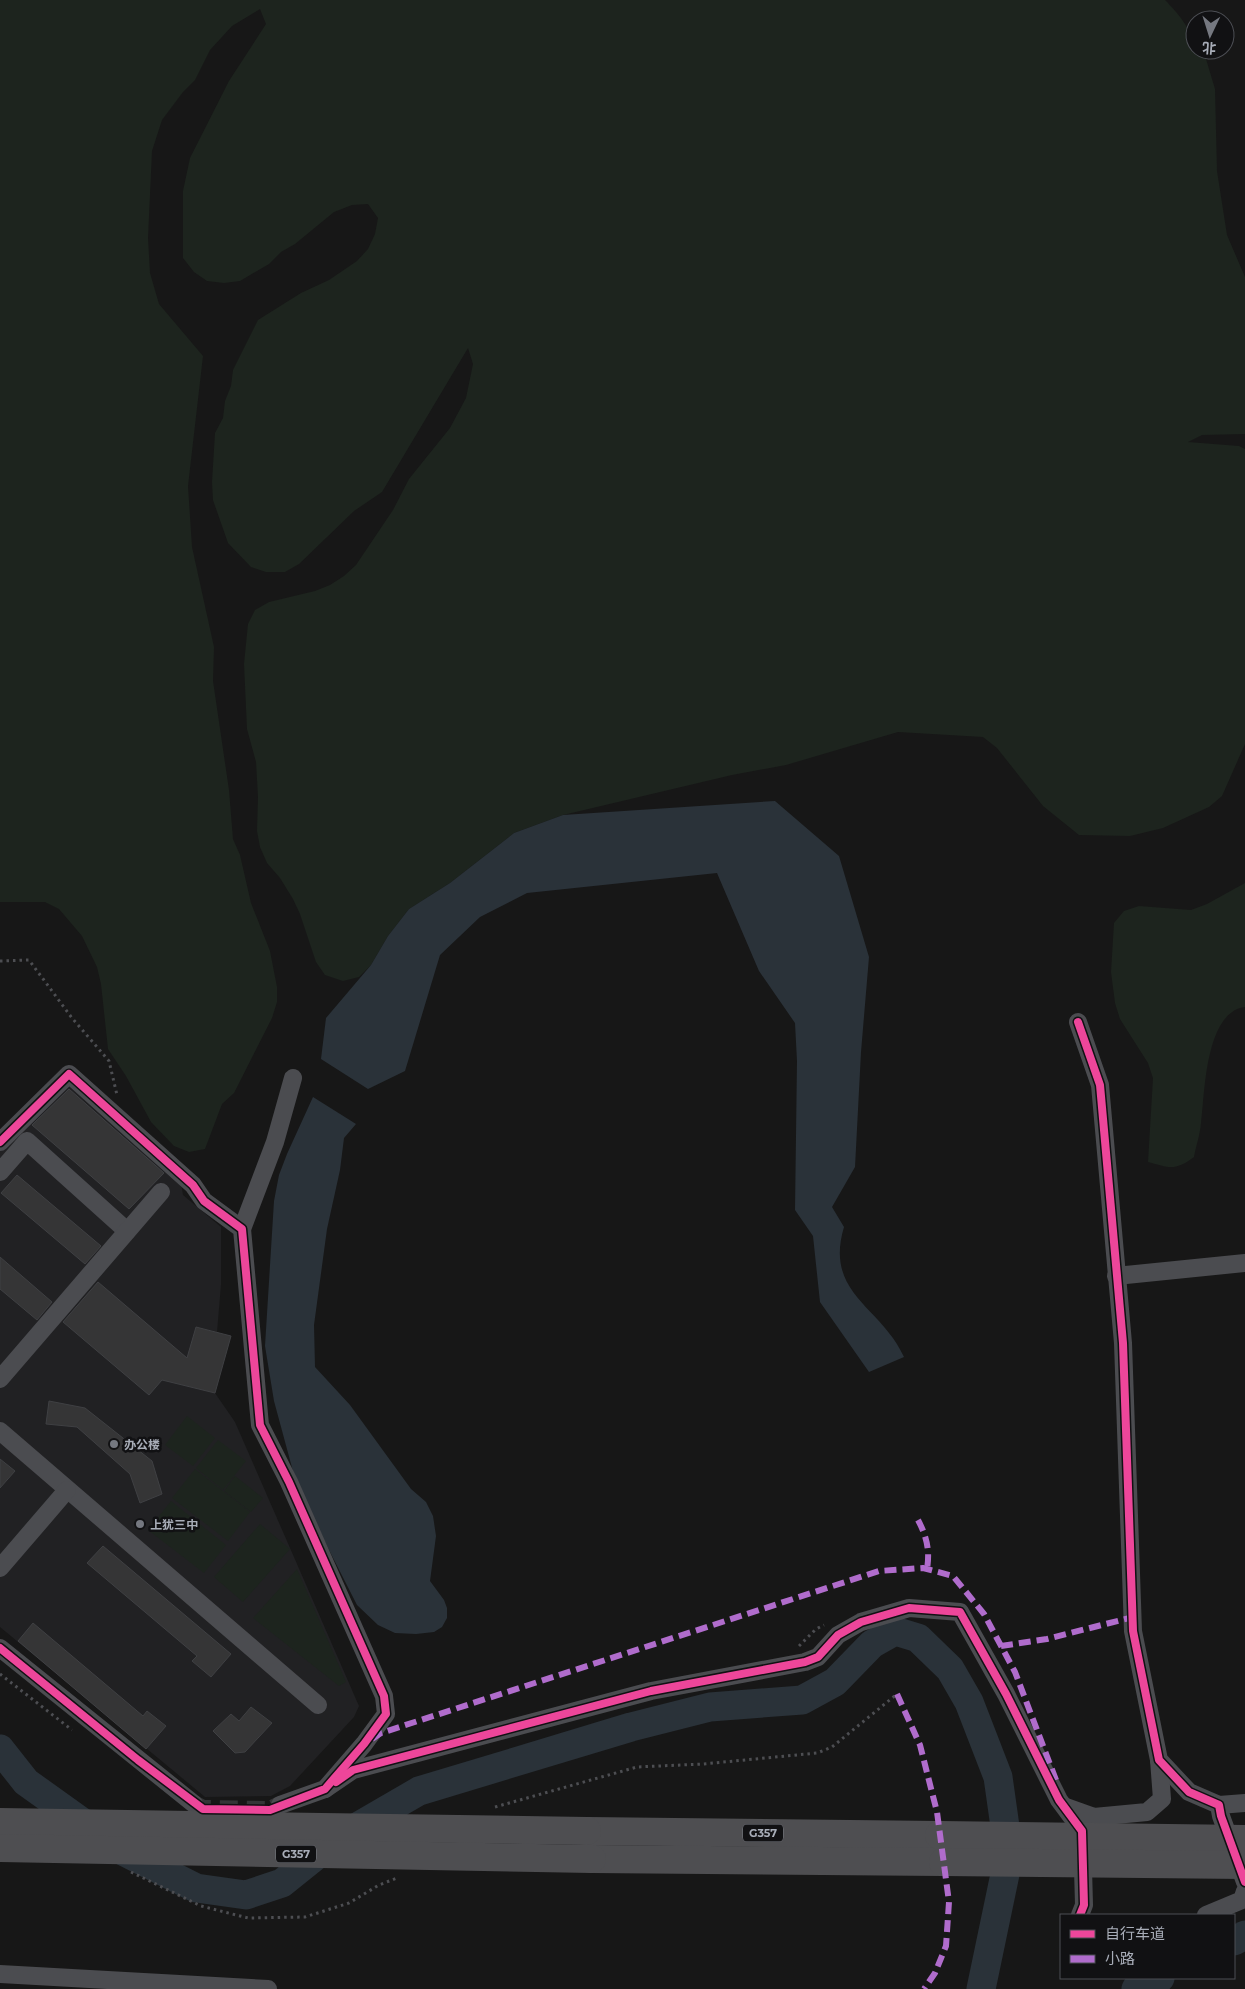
<svg xmlns="http://www.w3.org/2000/svg" width="1245" height="1989" font-family="Montserrat,'Noto Sans SC',sans-serif">
<style>
.built{fill:#212123}
.green{fill:#1d241e}
.water{fill:#2a3239}
.lines{fill:none;stroke-linecap:round;stroke-linejoin:round}
.river{stroke:#2a3239;stroke-width:29}
.building{fill:#353536;stroke:#3f4043}
.street-tunnel{stroke:#343537;stroke-width:18;stroke-dasharray:18 9;stroke-linecap:butt}
.path{stroke:#4d4e52;stroke-width:3;stroke-dasharray:2.5 4;stroke-linecap:butt}
.street{stroke:#4b4c50;stroke-width:18}
.highway{stroke:#4e4e51;stroke-width:28}
.highway-bridge{stroke:#4e4e51;stroke-width:28}
.quiet{stroke:#b06ccc;stroke-width:6;stroke-dasharray:12 6;stroke-linecap:butt}
.cycleway-casing{stroke:#111113;stroke-width:11}
.cycleway{stroke:#ed469a;stroke-width:8}
.poi-dot{fill:#757880;stroke:#111113;stroke-width:2}
.labels{text-anchor:middle;dominant-baseline:central;stroke-width:5;stroke-linejoin:round;paint-order:stroke}
.shield{fill:#111113;stroke:#7b7e86;stroke-width:1}
.shield-label{font-size:11px;font-weight:bold;fill:#a8adb8}
.poi-label{font-size:12px;font-weight:bold;fill:#a8adb8;stroke:#111113;text-anchor:start}
</style>
<rect width="100%" height="100%" fill="#171717"/>
<!-- built -->
<path class="built" d="M67 1082 181 1183 183 1195 221 1227V1285L217 1332 196 1327 181 1384 215 1393 235 1422 359 1706 354 1717 290 1786 271 1796 205 1797 0 1627V1146Z"/>
<!-- green -->
<g class="green">
<path d="M0 0H1165C1177 12 1195 33 1195 50H1200L1206 59 1215 89 1217 171 1227 235 1245 277V434L1202 435 1188 442 1239 446 1245 449V744L1222 796 1209 807 1163 828 1130 836 1079 835 1043 806 997 748 983 737 898 732 786 765 732 775 563 815 514 833 450 883 409 909 388 936 371 965 359 977 343 981 325 975 316 962 300 914 293 899 280 878 267 863 260 847 257 831 258 797 256 762 247 729 244 664 248 624 255 610 269 602 315 591 330 585 344 576 356 565 393 510 409 479 450 428 466 398 473 364 468 348 382 492 354 511 299 564 285 572H266L251 567 228 543 213 500 212 482 215 433 223 418 225 401 231 386 233 370 258 320 301 293 329 280 357 261 368 249 375 234 378 218 368 204 352 205 334 212 295 244 281 252 269 264 240 281 224 283 207 281 194 272 183 258V191L190 158 229 81 266 24 260 9 232 26 210 50 195 80 183 92 162 120 152 151 148 238 150 273 159 304 203 356 188 486 192 547 214 647 213 681 229 790 233 839 240 855 251 903 270 951 277 987V1002L272 1018 234 1093 222 1104 205 1149 189 1152 174 1146 151 1122 126 1076 108 1049 101 984 97 967 82 936 59 909 45 902H0Z"/>
<path d="M1245 883V1007C1205 1012 1205 1093 1201 1123 1200 1135 1196 1146 1194 1157 1175 1171 1170 1168 1148 1162L1153 1078 1148 1063 1120 1019 1115 1003 1111 972 1114 923 1124 911 1139 906 1191 910 1207 904Z"/>
<path d="M187 1416 215 1438 193 1466 165 1445Z"/>
<path d="M218 1440 246 1461 223 1490 196 1468Z"/>
<path d="M195 1469 250 1512 228 1541 172 1498Z"/>
<path d="M235 1476 263 1498 251 1512 224 1491Z"/>
<path d="M171 1501 226 1545 204 1573 148 1530Z"/>
<path d="M260 1524 290 1549 243 1602 214 1577Z"/>
<path d="M297 1569 346 1682 339 1686 253 1618Z"/>
</g>
<!-- water -->
<g class="water">
<path d="M775 801 839 856 869 957 861 1052 855 1167 832 1207 844 1227C824 1294 881 1306 904 1357L869 1372 820 1302 813 1236 795 1210 797 1061 795 1023 759 971 717 873 527 893 480 917 440 955 405 1071 368 1089 321 1059 326 1018 371 965 388 936 409 909 450 883 514 833 563 815Z"/>
<path d="M313 1097 356 1124 344 1138 340 1170 327 1229 314 1325 315 1367 350 1405 411 1489 426 1502 433 1516 436 1536 430 1581 444 1600 447 1608V1618L442 1627 434 1632 416 1634 395 1633 378 1625 357 1605 328 1548 294 1475 274 1401 265 1346 274 1201 279 1175 287 1154Z"/>
</g>
<g class="lines">
<!-- river -->
<g class="river">
<path d="M0 1749 26 1782 121 1850 196 1888 246 1895 282 1883 338 1838 419 1791 631 1727 710 1707 802 1700 835 1682 872 1644 895 1631 918 1638 950 1669 969 1702 998 1777 1009 1855 981 1989"/>
<path d="M1234 1941 1245 1935"/>
<path d="M1136 1989 1160 1978"/>
</g>
</g>
<!-- building -->
<g class="building">
<path d="M69 1089 164 1173 129 1209 32 1125Z"/>
<path d="M17 1175 101 1246 85 1264 1 1193Z"/>
<path d="M0 1257 52 1302 37 1320 0 1289Z"/>
<path d="M98 1282 187 1358 196 1327 231 1336 215 1393 162 1380 149 1395 63 1322Z"/>
<path d="M49 1401 85 1408 152 1461 162 1494 140 1503 130 1474 77 1427 46 1424Z"/>
<path d="M0 1459 15 1471 0 1488Z"/>
<path d="M103 1546 231 1654 211 1677 192 1661 197 1656 87 1563Z"/>
<path d="M33 1623 143 1716 147 1711 166 1726 146 1749 18 1641Z"/>
<path d="M251 1707 272 1723 245 1752 235 1753 213 1731 231 1714 239 1721Z"/>
</g>
<g class="lines">
<!-- street-tunnel -->
<path class="street-tunnel" d="M194 1804 203 1809 270 1810 280 1805"/>
<!-- path -->
<g class="path">
<path d="M0 961 29 960 72 1018 109 1061 117 1095"/>
<path d="M799 1646 816 1629 824 1625"/>
<path d="M0 1674 72 1730"/>
<path d="M495 1807 637 1767 703 1764 817 1753 832 1747 897 1694"/>
<path d="M131 1872 201 1906 248 1918 305 1917 349 1903 379 1885 397 1878"/>
</g>
<!-- street -->
<g class="street">
<path d="M1078 1022 1100 1085 1123 1343 1133 1631 1159 1760 1189 1792 1219 1805 1221 1816 1245 1882"/>
<path d="M0 1142 69 1074 193 1185 204 1201 242 1229 260 1425 289 1482 384 1696 386 1714 364 1744 325 1789 280 1805"/>
<path d="M0 1172 27 1141 127 1231"/>
<path d="M242 1229 275 1142 293 1078"/>
<path d="M1116 1276 1245 1263"/>
<path d="M0 1379 161 1192"/>
<path d="M0 1431 318 1705"/>
<path d="M0 1568 67 1490"/>
<path d="M0 1648 194 1804"/>
<path d="M325 1789 353 1770 651 1691 805 1662 818 1657 838 1635 861 1622 909 1608 960 1612 1006 1694 1059 1800 1082 1831 1084 1905 1080 1915"/>
<path d="M1219 1805 1245 1803"/>
<path d="M1066 1807 1094 1817 1147 1812 1162 1799 1159 1760"/>
<path d="M1206 1915 1242 1900 1245 1891"/>
<path d="M0 1974 268 1989"/>
</g>
<!-- highway -->
<g class="highway">
<path d="M587 1831 939 1835"/>
<path d="M592 1859 943 1862"/>
</g>
<!-- highway-bridge -->
<g class="highway-bridge">
<path d="M0 1822 587 1831"/>
<path d="M939 1835 1245 1839"/>
<path d="M0 1848 592 1859"/>
<path d="M943 1862 1245 1865"/>
</g>
<!-- quiet -->
<g class="quiet">
<path d="M918 1520C927 1537 930 1551 927 1569"/>
<path d="M1001 1646 1047 1639 1133 1617"/>
<path d="M897 1694 920 1745 937 1812 949 1902 946 1946 935 1973 924 1989"/>
<path d="M372 1739 381 1733 879 1571 923 1568 953 1576 984 1614 1015 1672 1056 1780"/>
</g>
<!-- cycleway casing -->
<g class="cycleway-casing">
<g id="cycleway">
<path d="M1078 1022 1100 1085 1123 1343 1133 1631 1159 1760 1189 1792 1219 1805 1221 1816 1245 1882"/>
<path d="M0 1142 69 1074 193 1185 204 1201 242 1229 260 1425 289 1482 384 1696 386 1714 364 1744 325 1789 270 1810 203 1809 138 1760 0 1648"/>
<path d="M336 1782 353 1770 651 1691 805 1662 818 1657 838 1635 861 1622 909 1608 960 1612 1006 1694 1059 1800 1082 1831 1084 1905 1080 1915"/>
</g>
</g>
<!-- cycleway -->
<use href="#cycleway" class="cycleway"/>
</g>
<!-- markers -->
<g class="poi-dot">
<circle cx="114" cy="1444" r="5"/>
<circle cx="140" cy="1524" r="5"/>
</g>
<g class="labels">
<!-- shield labels -->
<g class="shield">
<rect x="743" y="1824.5" width="40" height="17" rx="4"/>
<rect x="276" y="1845.5" width="40" height="17" rx="4"/>
</g>
<g class="shield-label">
<text x="763" y="1833">G357</text>
<text x="296" y="1854">G357</text>
</g>
<!-- poi labels -->
<g class="poi-label">
<text x="124" y="1444">办公楼</text>
<text x="150" y="1524">上犹三中</text>
</g>
</g>
<!-- legend -->
<rect x="1060" y="1914" width="175" height="65" fill="#111113" stroke="#4d4f55"/>
<rect x="1070" y="1930" width="25" height="8" fill="#ed469a" stroke="#4d4f55"/>
<text x="1105" y="1939" font-size="15" fill="#a8adb8">自行车道</text>
<rect x="1070" y="1955" width="25" height="8" fill="#b06ccc" stroke="#4d4f55"/>
<text x="1105" y="1964" font-size="15" fill="#a8adb8">小路</text>
<!-- north arrow -->
<g transform="translate(1210 35) rotate(184)"><circle r="24" fill="#111113" stroke="#4d4f55"/>
<path d="M0-4L9 19L0 12L-9 19Z" fill="#757880"/>
<text y="-8" font-size="14" font-weight="bold" text-anchor="middle" fill="#a8adb8">北</text>
</g>
</svg>
